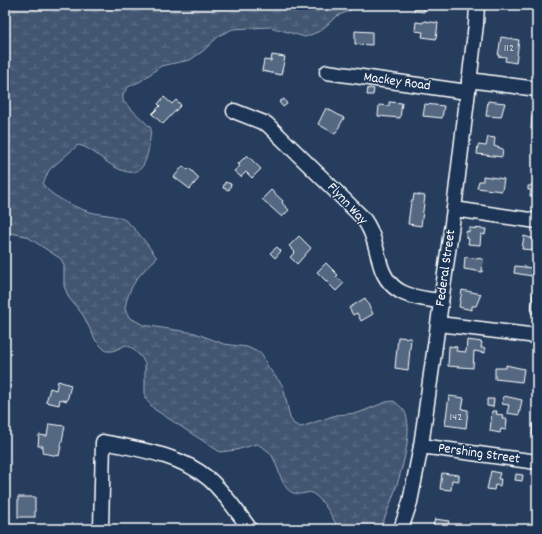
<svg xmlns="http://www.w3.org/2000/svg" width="542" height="534" font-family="Dekko,sans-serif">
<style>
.wetland{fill:url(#wetland-marsh);stroke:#a0aab8}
.building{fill:#556781;stroke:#fff}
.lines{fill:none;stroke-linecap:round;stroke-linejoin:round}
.minor-casing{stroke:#fff;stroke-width:17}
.minor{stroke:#1d3557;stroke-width:14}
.labels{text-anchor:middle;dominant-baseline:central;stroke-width:3;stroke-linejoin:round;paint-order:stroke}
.number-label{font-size:12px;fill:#d4d9e0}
.street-label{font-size:14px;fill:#fff;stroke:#1d3557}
</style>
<defs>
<pattern id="wetland-marsh" width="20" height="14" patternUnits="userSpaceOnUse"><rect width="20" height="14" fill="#425672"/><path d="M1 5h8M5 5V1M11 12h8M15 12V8" fill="none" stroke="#5e6f87"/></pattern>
</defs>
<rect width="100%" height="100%" fill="#263d5e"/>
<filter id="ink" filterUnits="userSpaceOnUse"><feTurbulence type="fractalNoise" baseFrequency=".025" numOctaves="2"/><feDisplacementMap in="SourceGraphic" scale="8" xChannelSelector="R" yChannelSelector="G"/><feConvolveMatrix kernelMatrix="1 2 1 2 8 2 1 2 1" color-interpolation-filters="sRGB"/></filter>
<g filter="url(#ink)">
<!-- wetland -->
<path class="wetland" d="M5 5H358L351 10 337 16 320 31 305 37 270 27 233 29 220 35 203 51 190 60 161 66 141 81 128 87 123 94V101L151 128C148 164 143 188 104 160 96 154 88 147 78 145L49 170 43 184C49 195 74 207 87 211 98 215 112 214 123 219 134 225 150 248 157 258 140 273 128 286 125 309L129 317 143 325 195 333 224 344 247 347 262 354 268 367 283 386 290 418 294 424 301 427 336 415 358 413 386 402 394 401C397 404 403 408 405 412 417 438 391 504 380 529H339C331 516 324 499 310 492 277 503 283 465 268 451 265 448 260 446 257 444L236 450 220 452 154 409 145 398V364L142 358 132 348 126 345 113 351H106L96 341 83 315 69 298 64 286V265L61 259 26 236 5 232Z"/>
<!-- building -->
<g class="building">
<path d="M415 5H425L424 12 414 11Z"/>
<path d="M424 21 438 23 436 39 422 37 423 32 415 31 416 22 423 23Z"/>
<path d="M355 31 372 32V45L355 44Z"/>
<path d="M501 37 519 40 516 63 505 61 506 57 498 56Z"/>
<path d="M272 55 285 57 281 75 262 71 264 60 271 61Z"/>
<path d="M368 88 374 89 373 95H367Z"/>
<path d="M164 97 172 104 176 100 181 105 163 124 152 114 160 106 158 104Z"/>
<path d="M284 99 287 104 283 107 279 102Z"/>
<path d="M488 101 505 103 501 117 486 116Z"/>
<path d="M389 102 402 103 400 118 378 116 379 105 389 106Z"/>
<path d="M425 104 444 106 442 118 423 116Z"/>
<path d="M326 108 344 118 335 134 318 124Z"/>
<path d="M532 116 537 117V130L531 129Z"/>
<path d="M488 137 495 138 494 146 503 149 502 157 477 154 478 145 486 146Z"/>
<path d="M247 155 261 169 252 178 246 172 241 177 234 171 240 166 238 164Z"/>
<path d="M183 166 188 170 189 168 199 178 190 189 174 177Z"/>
<path d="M483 176 504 179 502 191 477 188 479 181H483Z"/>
<path d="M225 182 231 184 229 190 223 188Z"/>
<path d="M532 184 537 185V197L530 196 531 190H528V186H531Z"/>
<path d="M271 190 283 201 282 203 289 210 282 217 262 199Z"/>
<path d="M414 194 425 196 421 226 408 224 411 201H413Z"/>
<path d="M469 228 486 229 485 235 481 234 480 245 468 244 469 239 466 238V231L469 232Z"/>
<path d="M299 236 311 248 297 264 290 257 295 252 289 246Z"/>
<path d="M524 236 537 240V258L532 257 533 250 522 249Z"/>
<path d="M277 247 281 251 275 258 270 253Z"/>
<path d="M465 257 483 259 482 272 464 269Z"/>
<path d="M326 263 338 275 336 277 344 283 336 291 317 272Z"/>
<path d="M515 266 533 268 532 276 514 273Z"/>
<path d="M462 290 481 294 476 306H472V310L459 307Z"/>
<path d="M533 293 537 294V314L531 313Z"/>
<path d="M365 298 373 314 361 321 357 313 353 315 349 308Z"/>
<path d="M398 337 411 338 408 370 395 368Z"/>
<path d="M467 340 482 342 481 348H485V353L474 351 473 368 448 366 449 346 457 347 456 351 466 352Z"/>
<path d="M506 365 524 369 522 382 495 379V368H506Z"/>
<path d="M58 381 71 385 67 401 60 399 59 405 46 402 50 388 56 390Z"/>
<path d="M449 396 464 398 462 409 468 410 466 428 445 425Z"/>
<path d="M504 396 522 400 519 415 507 413 509 405 502 404Z"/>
<path d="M487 399H494L493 407 487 406Z"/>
<path d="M492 411H497L496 414 503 415 502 419H507L506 430 501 429 500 433 490 431Z"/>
<path d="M536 423H537V436L532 435 533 424 535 425Z"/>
<path d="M49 424 65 426 59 456 42 453 43 446H38L39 435 47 436Z"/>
<path d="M491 471 500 473 498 479H501L500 486 495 485 494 490 487 489Z"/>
<path d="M442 473 459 475V481L452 480 451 490 440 489Z"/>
<path d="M516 474 523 475 522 481 515 480Z"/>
<rect x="18" y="497" width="17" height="20"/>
<path d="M435 519 449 521 447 529H432Z"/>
<path d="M472 525 491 528V529H472Z"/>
</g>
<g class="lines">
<!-- minor casing -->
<g class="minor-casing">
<g id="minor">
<path d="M327 72 467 92"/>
<path d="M469 80 537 89"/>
<path d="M234 111 267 124 362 217C372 229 375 244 379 259 386 294 411 298 441 301"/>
<path d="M454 209 537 221"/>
<path d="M439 324 537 336"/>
<path d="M421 446 537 462"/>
<path d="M101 529 103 442C138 449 181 455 209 479 225 493 237 512 250 529"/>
<path d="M401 529 410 502 421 446 454 209 476 24 477 5"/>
</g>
</g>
<!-- minor -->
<use href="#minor" class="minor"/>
</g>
</g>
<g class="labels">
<!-- number labels -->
<g class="number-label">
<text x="509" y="48">112</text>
<text x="456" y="417">142</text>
</g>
<!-- street labels -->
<g class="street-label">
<text transform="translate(397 82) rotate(8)">Mackey Road</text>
<text transform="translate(347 204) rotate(47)">Flynn Way</text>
<text transform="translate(446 268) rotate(-82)">Federal Street</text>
<text transform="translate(479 454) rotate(8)">Pershing Street</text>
</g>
</g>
<!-- margin -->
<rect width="542" height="534" fill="none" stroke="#1d3557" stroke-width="20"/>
<rect x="10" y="10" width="522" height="514" fill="none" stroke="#fff" stroke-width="1.5" filter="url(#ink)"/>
</svg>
